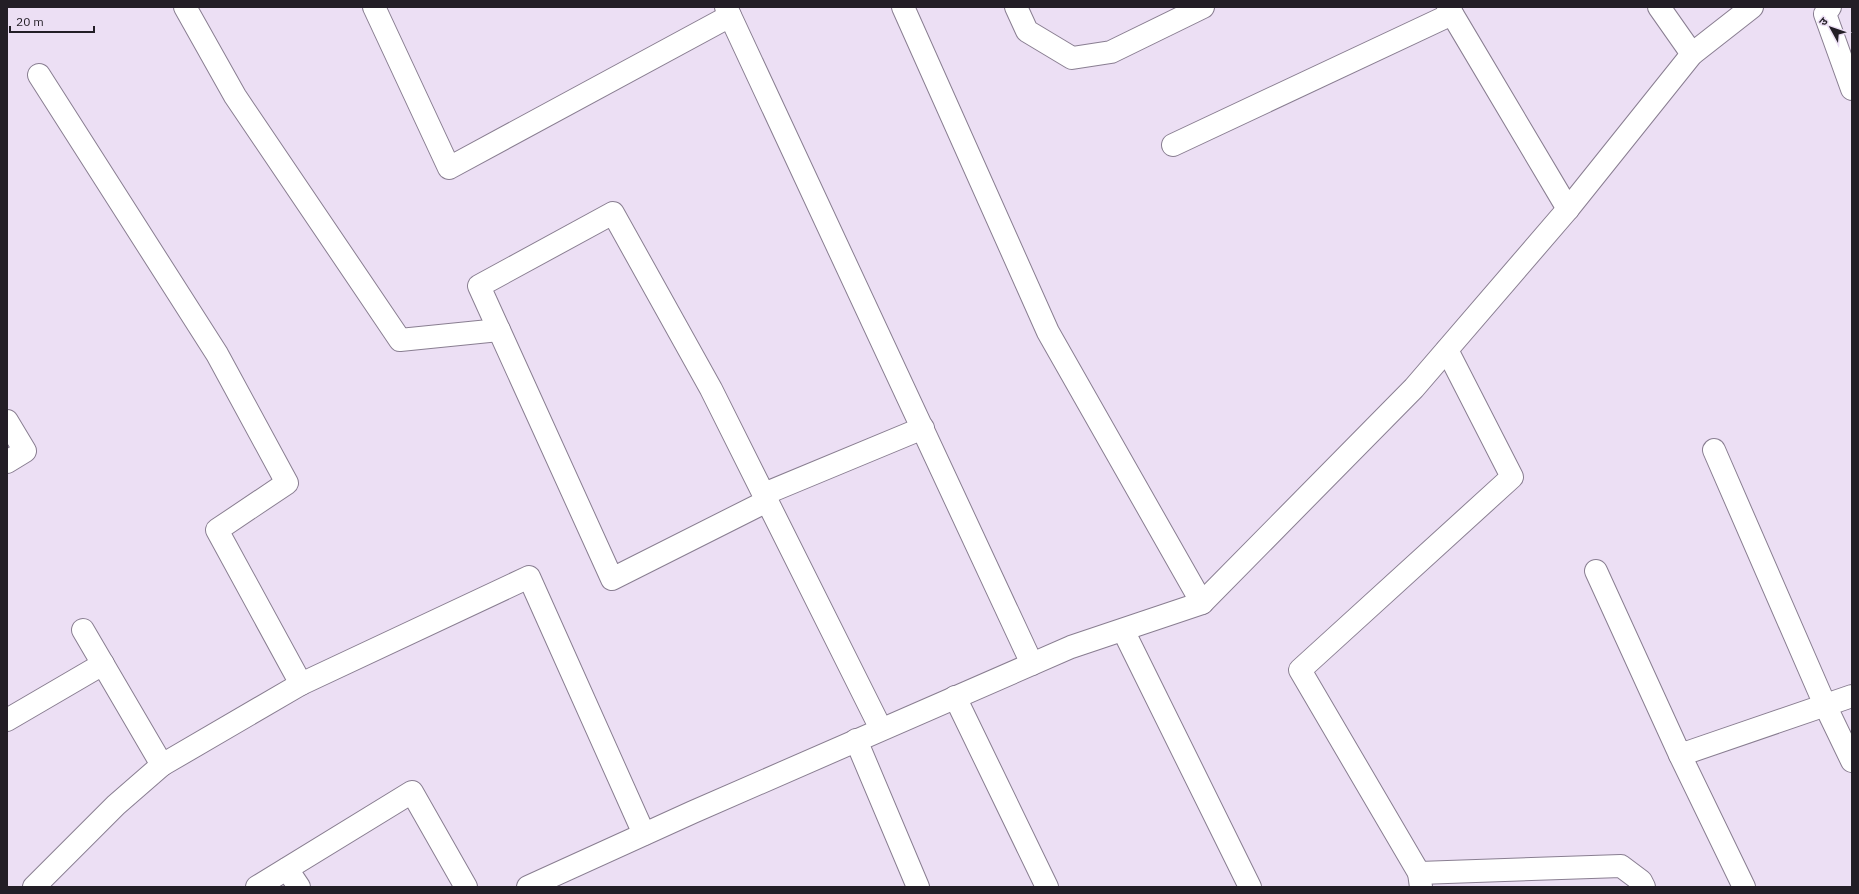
<svg xmlns="http://www.w3.org/2000/svg" width="1859" height="894" font-family="'IBM Plex Sans','Noto Sans Devanagari',sans-serif">
<style>
.lines{fill:none;stroke-linecap:round;stroke-linejoin:round}
.street-casing{stroke:#897e91;stroke-width:24}
.street{stroke:#fff;stroke-width:22}
</style>
<rect width="100%" height="100%" fill="#ecdff4"/>
<g class="lines">
<!-- street casing -->
<g class="street-casing">
<g id="street">
<path d="M185 7 235 96 400 340 499 330"/>
<path d="M374 7 449 168 730 16"/>
<path d="M726 7 1032 664"/>
<path d="M903 7 1048 332 1202 603"/>
<path d="M1016 7 1027 31 1072 58 1111 52 1203 7"/>
<path d="M1448 7 1568 209"/>
<path d="M1659 7 1692 54"/>
<path d="M1830 7 1825 14 1852 89"/>
<path d="M39 75 217 354 287 483 217 530 301 684"/>
<path d="M1173 145 1452 14"/>
<path d="M7 421 25 451 7 462"/>
<path d="M1714 450 1825 705 1852 761"/>
<path d="M764 494 923 428"/>
<path d="M767 501 612 579 479 286 613 213 711 389 881 729"/>
<path d="M1596 571 1680 755 1852 696"/>
<path d="M83 630 162 765"/>
<path d="M1123 630 1250 887"/>
<path d="M955 697 1047 887"/>
<path d="M7 720 103 664"/>
<path d="M856 740 918 887"/>
<path d="M1680 755 1744 887"/>
<path d="M287 869 299 887"/>
<path d="M1419 873 1621 866 1641 881 1644 887"/>
<path d="M34 887 116 805 162 765 301 684 529 577 644 834"/>
<path d="M257 887 412 792 466 887"/>
<path d="M528 887 693 812 1071 647 1202 603 1414 388 1568 209 1692 54 1752 7"/>
<path d="M1421 887 1419 873 1300 670 1512 477 1447 350"/>
</g>
</g>
<!-- street -->
<use href="#street" class="street"/>
</g>
<!-- border -->
<rect width="1859" height="894" fill="none" stroke="#231e26" stroke-width="16"/>
<!-- north arrow -->
<g transform="translate(1831 28) rotate(310)" stroke="#ecdff4" stroke-width="3" paint-order="stroke">
<path d="M0-3L7 15L0 10L-7 15Z" fill="#231e26"/>
<text y="-6" font-size="11" font-weight="bold" text-anchor="middle" fill="#231e26">उ</text>
</g>
<!-- scale -->
<path d="M10 26v6h84v-6" fill="none" stroke="#231e26" stroke-width="2"/>
<text x="16" y="26" font-size="12" fill="#231e26" stroke="#ecdff4" stroke-width="3" paint-order="stroke">20 m</text>
</svg>
